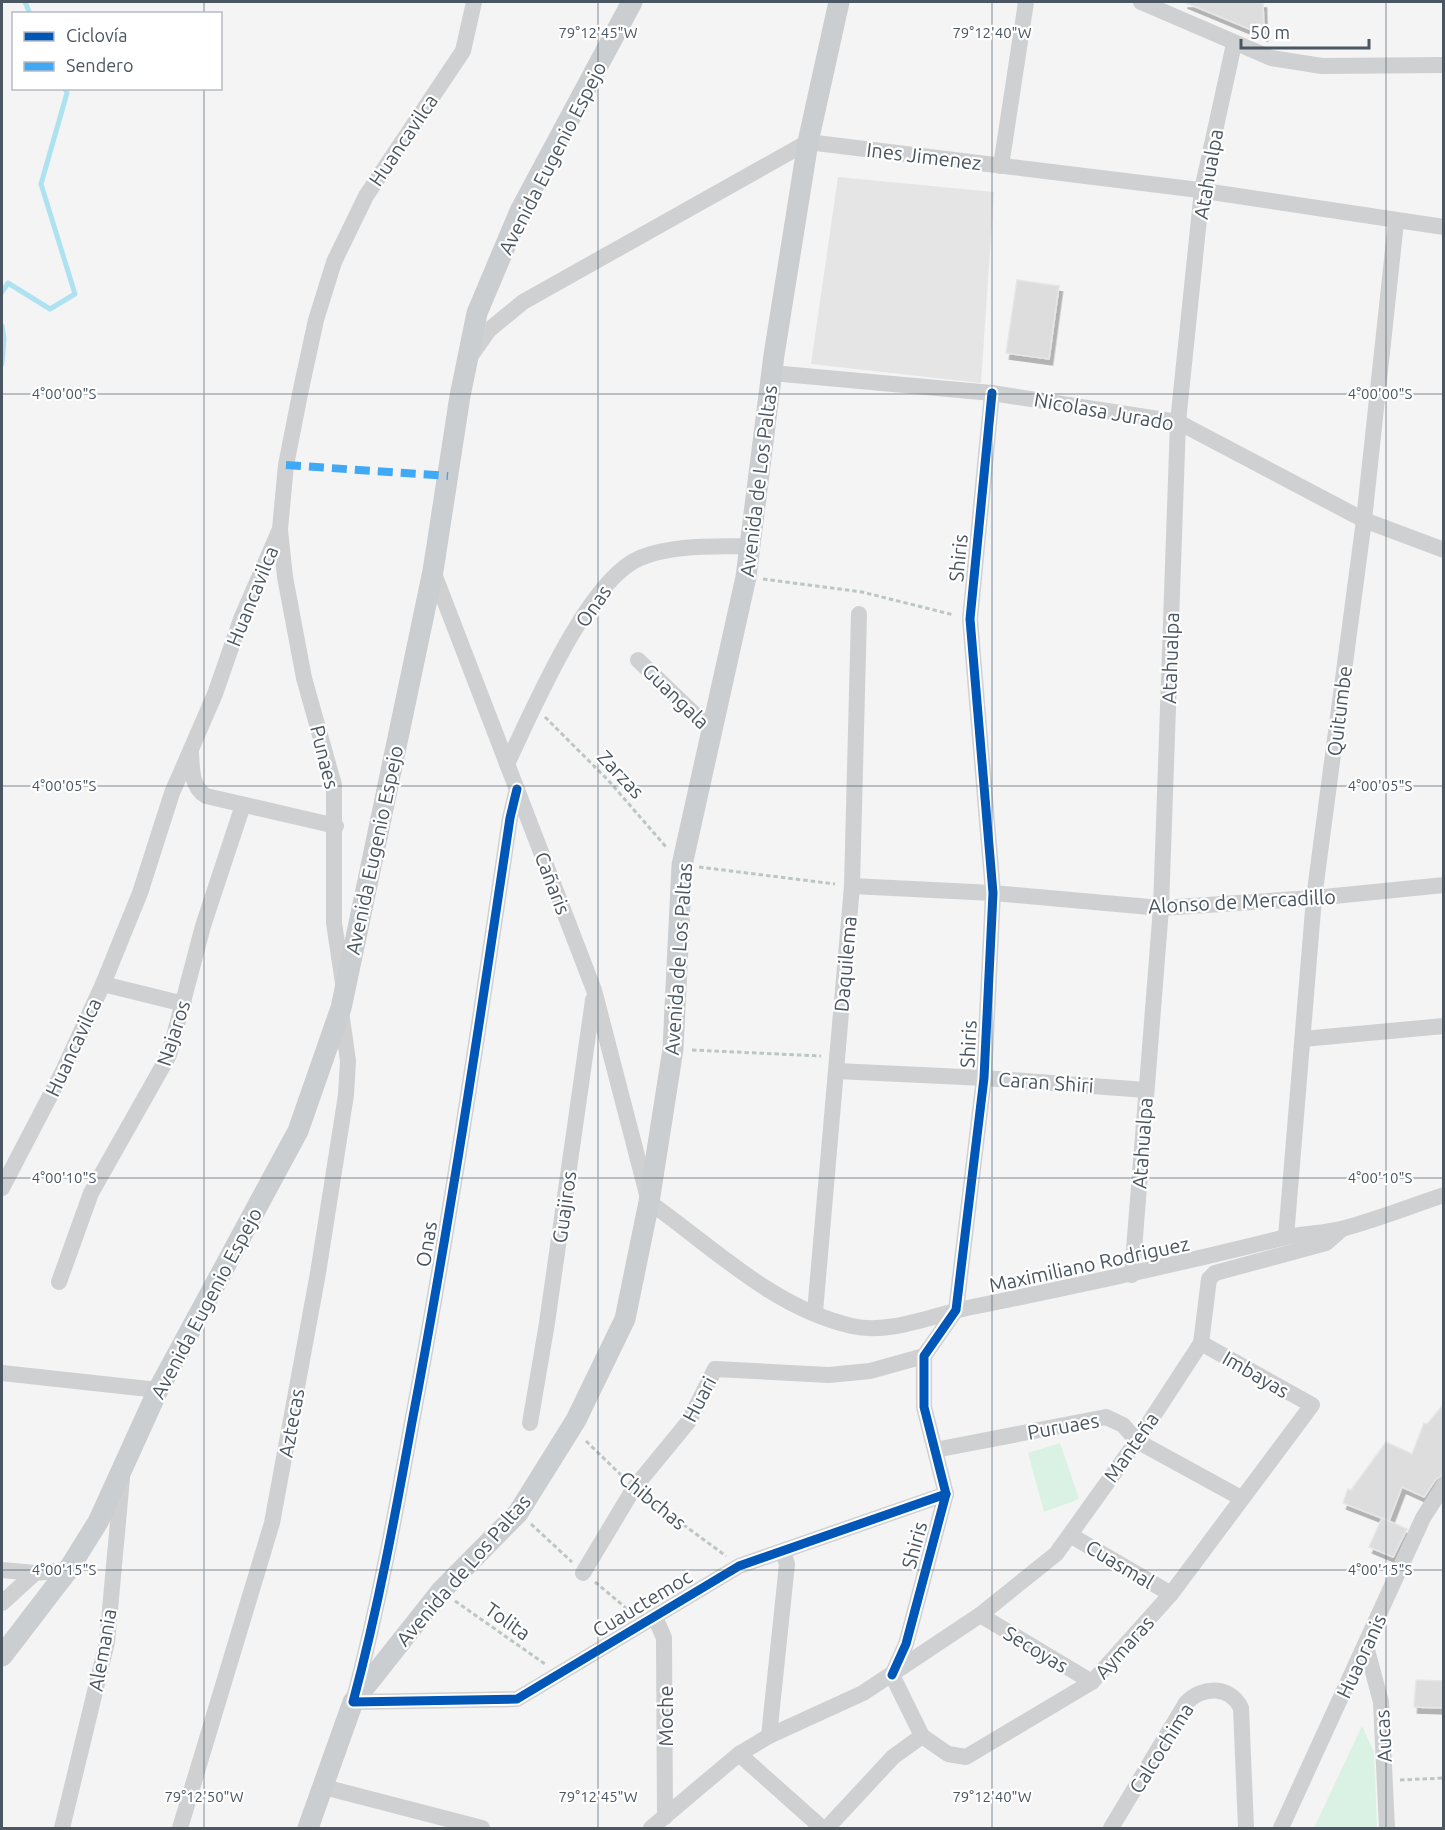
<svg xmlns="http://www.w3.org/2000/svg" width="1445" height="1830" font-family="Ubuntu,sans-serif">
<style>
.education{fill:#e6e5e6}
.green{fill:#d9f2e3}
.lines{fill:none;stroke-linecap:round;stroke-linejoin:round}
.stream{stroke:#aee2f0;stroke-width:5}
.building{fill:#ddddde;stroke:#e5e6e7;stroke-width:1.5;filter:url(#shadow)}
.path{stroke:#bcc7c4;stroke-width:3;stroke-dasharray:4.5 3;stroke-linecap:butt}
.minor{stroke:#ced0d2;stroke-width:16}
.major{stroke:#caced1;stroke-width:21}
.quiet{stroke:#3fa9f5;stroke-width:8;stroke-dasharray:15 8;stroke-linecap:butt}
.cycleway-casing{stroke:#fff;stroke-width:13}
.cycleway{stroke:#0057b8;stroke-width:9}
.ticks{fill:none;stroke:#4a5661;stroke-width:1.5;stroke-opacity:0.45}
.labels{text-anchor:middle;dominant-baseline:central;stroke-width:4.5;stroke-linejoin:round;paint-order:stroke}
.street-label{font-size:20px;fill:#4a5661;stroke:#fff}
.ticks-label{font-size:15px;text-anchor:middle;fill:#4a5661;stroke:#fff;stroke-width:4.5;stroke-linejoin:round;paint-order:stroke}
</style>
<defs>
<filter id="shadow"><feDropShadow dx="3.5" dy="6" stdDeviation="0" flood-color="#0004"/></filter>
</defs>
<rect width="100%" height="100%" fill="#f4f4f4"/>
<!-- education -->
<path class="education" d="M838 177 994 192 981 383 811 364Z"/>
<!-- green -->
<g class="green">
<path d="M1060 1443 1079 1499 1044 1512 1028 1453Z"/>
<path d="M1362 1726 1374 1752 1377 1828H1314Z"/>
</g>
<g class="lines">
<!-- stream -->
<g class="stream">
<path d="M25 2 30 14"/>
<path d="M2 292 8 283 50 309 75 294 41 184 67 93 65 88"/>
<path d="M2 326 4 338 2 364"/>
</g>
</g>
<!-- building -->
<g class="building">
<path d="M1184 2H1263L1264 35Z"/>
<path d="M1017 280 1059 286 1049 359 1006 353Z"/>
<path d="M1443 1405V1475L1436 1479 1424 1497 1402 1487 1389 1521 1343 1503 1348 1489 1351 1490 1386 1442 1412 1454 1424 1423 1427 1424Z"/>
<path d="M1382 1518 1407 1529 1393 1557 1369 1547Z"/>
<path d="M1416 1680 1443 1681V1708L1414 1707Z"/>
</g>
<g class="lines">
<!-- path -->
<g class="path">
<path d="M763 579 862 592 954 615"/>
<path d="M545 717 608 780 667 848"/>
<path d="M699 867 835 884"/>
<path d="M692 1050 821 1056"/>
<path d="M586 1441 622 1476"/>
<path d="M647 1498 726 1556"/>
<path d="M531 1524 572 1562"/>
<path d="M595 1582 632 1613"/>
<path d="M455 1601 545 1664"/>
<path d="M1400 1780 1444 1778"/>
</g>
<!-- minor -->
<g class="minor">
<path d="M1141 2 1271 58 1322 66 1444 65"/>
<path d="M1001 166 1026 2"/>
<path d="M470 357 489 330 523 302 808 142 1191 189 1444 227"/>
<path d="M772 373 992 393 1178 422 1364 520 1444 550"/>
<path d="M280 530 285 577 304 678 334 785V923L343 983"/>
<path d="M433 571 594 990 649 1202C713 1247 773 1308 852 1326 891 1335 935 1314 972 1307 1076 1286 1179 1264 1282 1238 1302 1233 1324 1234 1345 1228 1378 1219 1411 1206 1444 1195"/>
<path d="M638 660 713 732"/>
<path d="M191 753C192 768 191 787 206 796L336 826"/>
<path d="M507 764C532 712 587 580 640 558 674 544 714 547 749 546"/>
<path d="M517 789 510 818C480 1020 450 1222 412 1422 395 1516 378 1609 353 1702L517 1699 739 1566 946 1494"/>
<path d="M852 886 993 893 1161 908 1314 898 1444 885"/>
<path d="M103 984 184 1004"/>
<path d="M1303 1039 1444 1026"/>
<path d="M837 1071 984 1078 1146 1090"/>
<path d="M2 1188 62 1073 103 984 140 893 172 793 215 694 241 619 280 529 286 465 301 389 316 320 334 262 366 196 463 51 474 2"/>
<path d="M1286 1237 1314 898 1364 520 1396 222"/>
<path d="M1132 1275 1161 908 1178 422 1202 190 1234 44"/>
<path d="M59 1282 91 1193 169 1055 203 926 243 805"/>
<path d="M815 1312 852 886 859 614"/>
<path d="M2 1373 158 1390"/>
<path d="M530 1423 547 1323 593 1000"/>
<path d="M935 1450 1106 1417 1123 1425 1137 1441 1241 1498"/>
<path d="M1070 1535 1171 1594"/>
<path d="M2 1570 35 1573"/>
<path d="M583 1573 634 1488 689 1421 715 1369 829 1375 870 1371 924 1356"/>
<path d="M2 1603 35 1573 68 1570"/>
<path d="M980 1615 1092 1682"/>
<path d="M655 1617 664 1638 665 1817"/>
<path d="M1366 1646 1381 1702 1387 1828"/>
<path d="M892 1675 906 1644 946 1494 924 1407V1356L956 1310 984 1078 993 893 970 619 992 393"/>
<path d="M892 1675 922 1736"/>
<path d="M769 1736 787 1564 783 1552"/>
<path d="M739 1754 822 1828"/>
<path d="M324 1787 482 1828"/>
<path d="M62 1828 107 1642 122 1478"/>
<path d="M180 1828 272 1523 318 1273 346 1095 348 1061 341 1011"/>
<path d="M651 1828 739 1754 769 1736 863 1693 980 1615 1056 1554 1137 1441 1201 1343 1209 1279 1215 1273 1326 1243 1342 1229"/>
<path d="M827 1828 893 1757 922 1736 948 1754 966 1757 1092 1682 1171 1594 1312 1405 1201 1343"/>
<path d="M1111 1828 1186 1703C1202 1686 1230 1685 1241 1708L1246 1828"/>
<path d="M1281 1828 1423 1518 1444 1485"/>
</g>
<!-- major -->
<g class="major">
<path d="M2 1656 68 1570 98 1522 158 1390 298 1131 341 1008 358 928 433 571 460 396 477 313 520 211 632 2"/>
<path d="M308 1828 353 1702 441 1591 518 1513 576 1420 625 1319 649 1202 673 1049 682 865 746 577 774 355 808 142 839 2"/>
</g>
<!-- quiet -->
<path class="quiet" d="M286 465 448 476"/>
<!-- cycleway casing -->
<g class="cycleway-casing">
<g id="cycleway">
<path d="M517 789 510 818C480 1020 450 1222 412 1422 395 1516 378 1609 353 1702L517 1699 739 1566 946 1494"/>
<path d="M892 1675 906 1644 946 1494 924 1407V1356L956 1310 984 1078 993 893 970 619 992 393"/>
</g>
</g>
<!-- cycleway -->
<use href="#cycleway" class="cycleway"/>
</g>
<!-- ticks -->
<path class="ticks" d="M2 2H1444M204 2V14M598 2V1828M992 2V1828M1386 2V1828M204 88V1828M2 394H1444M2 786H1444M2 1178H1444M2 1570H1444"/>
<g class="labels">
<!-- street labels -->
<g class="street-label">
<text transform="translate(403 140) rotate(-56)">Huancavilca</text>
<text transform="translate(924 156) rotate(7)">Ines Jimenez</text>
<text transform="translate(552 158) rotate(-63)">Avenida Eugenio Espejo</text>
<text transform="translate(1208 174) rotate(-80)">Atahualpa</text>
<text transform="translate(1104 411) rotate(10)">Nicolasa Jurado</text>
<text transform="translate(758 481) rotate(-83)">Avenida de Los Paltas</text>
<text transform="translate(958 558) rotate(-84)">Shiris</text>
<text transform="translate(252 596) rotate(-68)">Huancavilca</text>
<text transform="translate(593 606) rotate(-55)">Onas</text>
<text transform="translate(1170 658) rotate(-88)">Atahualpa</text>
<text transform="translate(676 696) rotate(44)">Guangala</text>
<text transform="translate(1339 711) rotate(-83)">Quitumbe</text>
<text transform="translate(325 757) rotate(76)">Punaes</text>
<text transform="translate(621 774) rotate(47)">Zarzas</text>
<text transform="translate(374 850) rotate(-78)">Avenida Eugenio Espejo</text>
<text transform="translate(553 883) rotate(69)">Cañaris</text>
<text transform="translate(1242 901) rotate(-3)">Alonso de Mercadillo</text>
<text transform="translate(678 959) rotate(-86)">Avenida de Los Paltas</text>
<text transform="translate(845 964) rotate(-85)">Daquilema</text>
<text transform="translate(173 1033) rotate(-72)">Najaros</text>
<text transform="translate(968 1044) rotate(-87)">Shiris</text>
<text transform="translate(73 1047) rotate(-65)">Huancavilca</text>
<text transform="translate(1046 1082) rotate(4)">Caran Shiri</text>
<text transform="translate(1142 1143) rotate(-86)">Atahualpa</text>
<text transform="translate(564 1207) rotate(-82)">Guajiros</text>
<text transform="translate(426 1244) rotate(-80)">Onas</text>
<text transform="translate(1089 1264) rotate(-12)">Maximiliano Rodriguez</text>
<text transform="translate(206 1303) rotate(-62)">Avenida Eugenio Espejo</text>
<text transform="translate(1256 1374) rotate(30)">Imbayas</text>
<text transform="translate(699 1399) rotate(-62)">Huari</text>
<text transform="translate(291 1423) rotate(-80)">Aztecas</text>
<text transform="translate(1063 1426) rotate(-10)">Puruaes</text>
<text transform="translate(1131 1447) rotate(-55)">Manteña</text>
<text transform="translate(653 1500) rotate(39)">Chibchas</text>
<text transform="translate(914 1545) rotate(-75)">Shiris</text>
<text transform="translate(1120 1564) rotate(31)">Cuasmal</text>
<text transform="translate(463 1570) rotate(-49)">Avenida de Los Paltas</text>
<text transform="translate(642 1603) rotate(-31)">Cuauctemoc</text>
<text transform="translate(508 1621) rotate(35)">Tolita</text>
<text transform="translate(1124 1647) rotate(-48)">Aymaras</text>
<text transform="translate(1036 1649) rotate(31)">Secoyas</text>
<text transform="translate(102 1650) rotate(-80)">Alemania</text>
<text transform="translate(1361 1656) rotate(-65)">Huaoranis</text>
<text transform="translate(665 1716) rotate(-90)">Moche</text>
<text transform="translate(1383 1736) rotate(-93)">Aucas</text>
<text transform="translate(1161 1748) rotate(-58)">Calcochima</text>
</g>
</g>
<g class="ticks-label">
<text x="598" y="38">79°12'45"W</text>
<text x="992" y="38">79°12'40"W</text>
<text x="64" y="399">4°00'00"S</text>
<text x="1380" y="399">4°00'00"S</text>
<text x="64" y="791">4°00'05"S</text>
<text x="1380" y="791">4°00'05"S</text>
<text x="64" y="1183">4°00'10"S</text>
<text x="1380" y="1183">4°00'10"S</text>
<text x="64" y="1575">4°00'15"S</text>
<text x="1380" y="1575">4°00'15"S</text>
<text x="204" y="1802">79°12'50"W</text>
<text x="598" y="1802">79°12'45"W</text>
<text x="992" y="1802">79°12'40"W</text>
</g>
<!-- border -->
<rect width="1445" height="1830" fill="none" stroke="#4a5661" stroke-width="6"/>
<!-- legend -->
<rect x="12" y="12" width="210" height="78" fill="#ffffff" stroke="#b7bbc0" stroke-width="1.5"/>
<rect x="24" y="32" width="30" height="9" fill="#0057b8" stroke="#b7bbc0" stroke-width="1.5"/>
<text x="66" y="42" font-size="18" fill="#4a5661">Ciclovía</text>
<rect x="24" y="62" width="30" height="9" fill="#3fa9f5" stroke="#b7bbc0" stroke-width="1.5"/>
<text x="66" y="72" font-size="18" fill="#4a5661">Sendero</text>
<!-- scale -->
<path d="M1241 39v9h128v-9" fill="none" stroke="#4a5661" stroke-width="3"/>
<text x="1250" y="39" font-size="18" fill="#4a5661" stroke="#ffffff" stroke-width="4.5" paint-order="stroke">50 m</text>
</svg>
